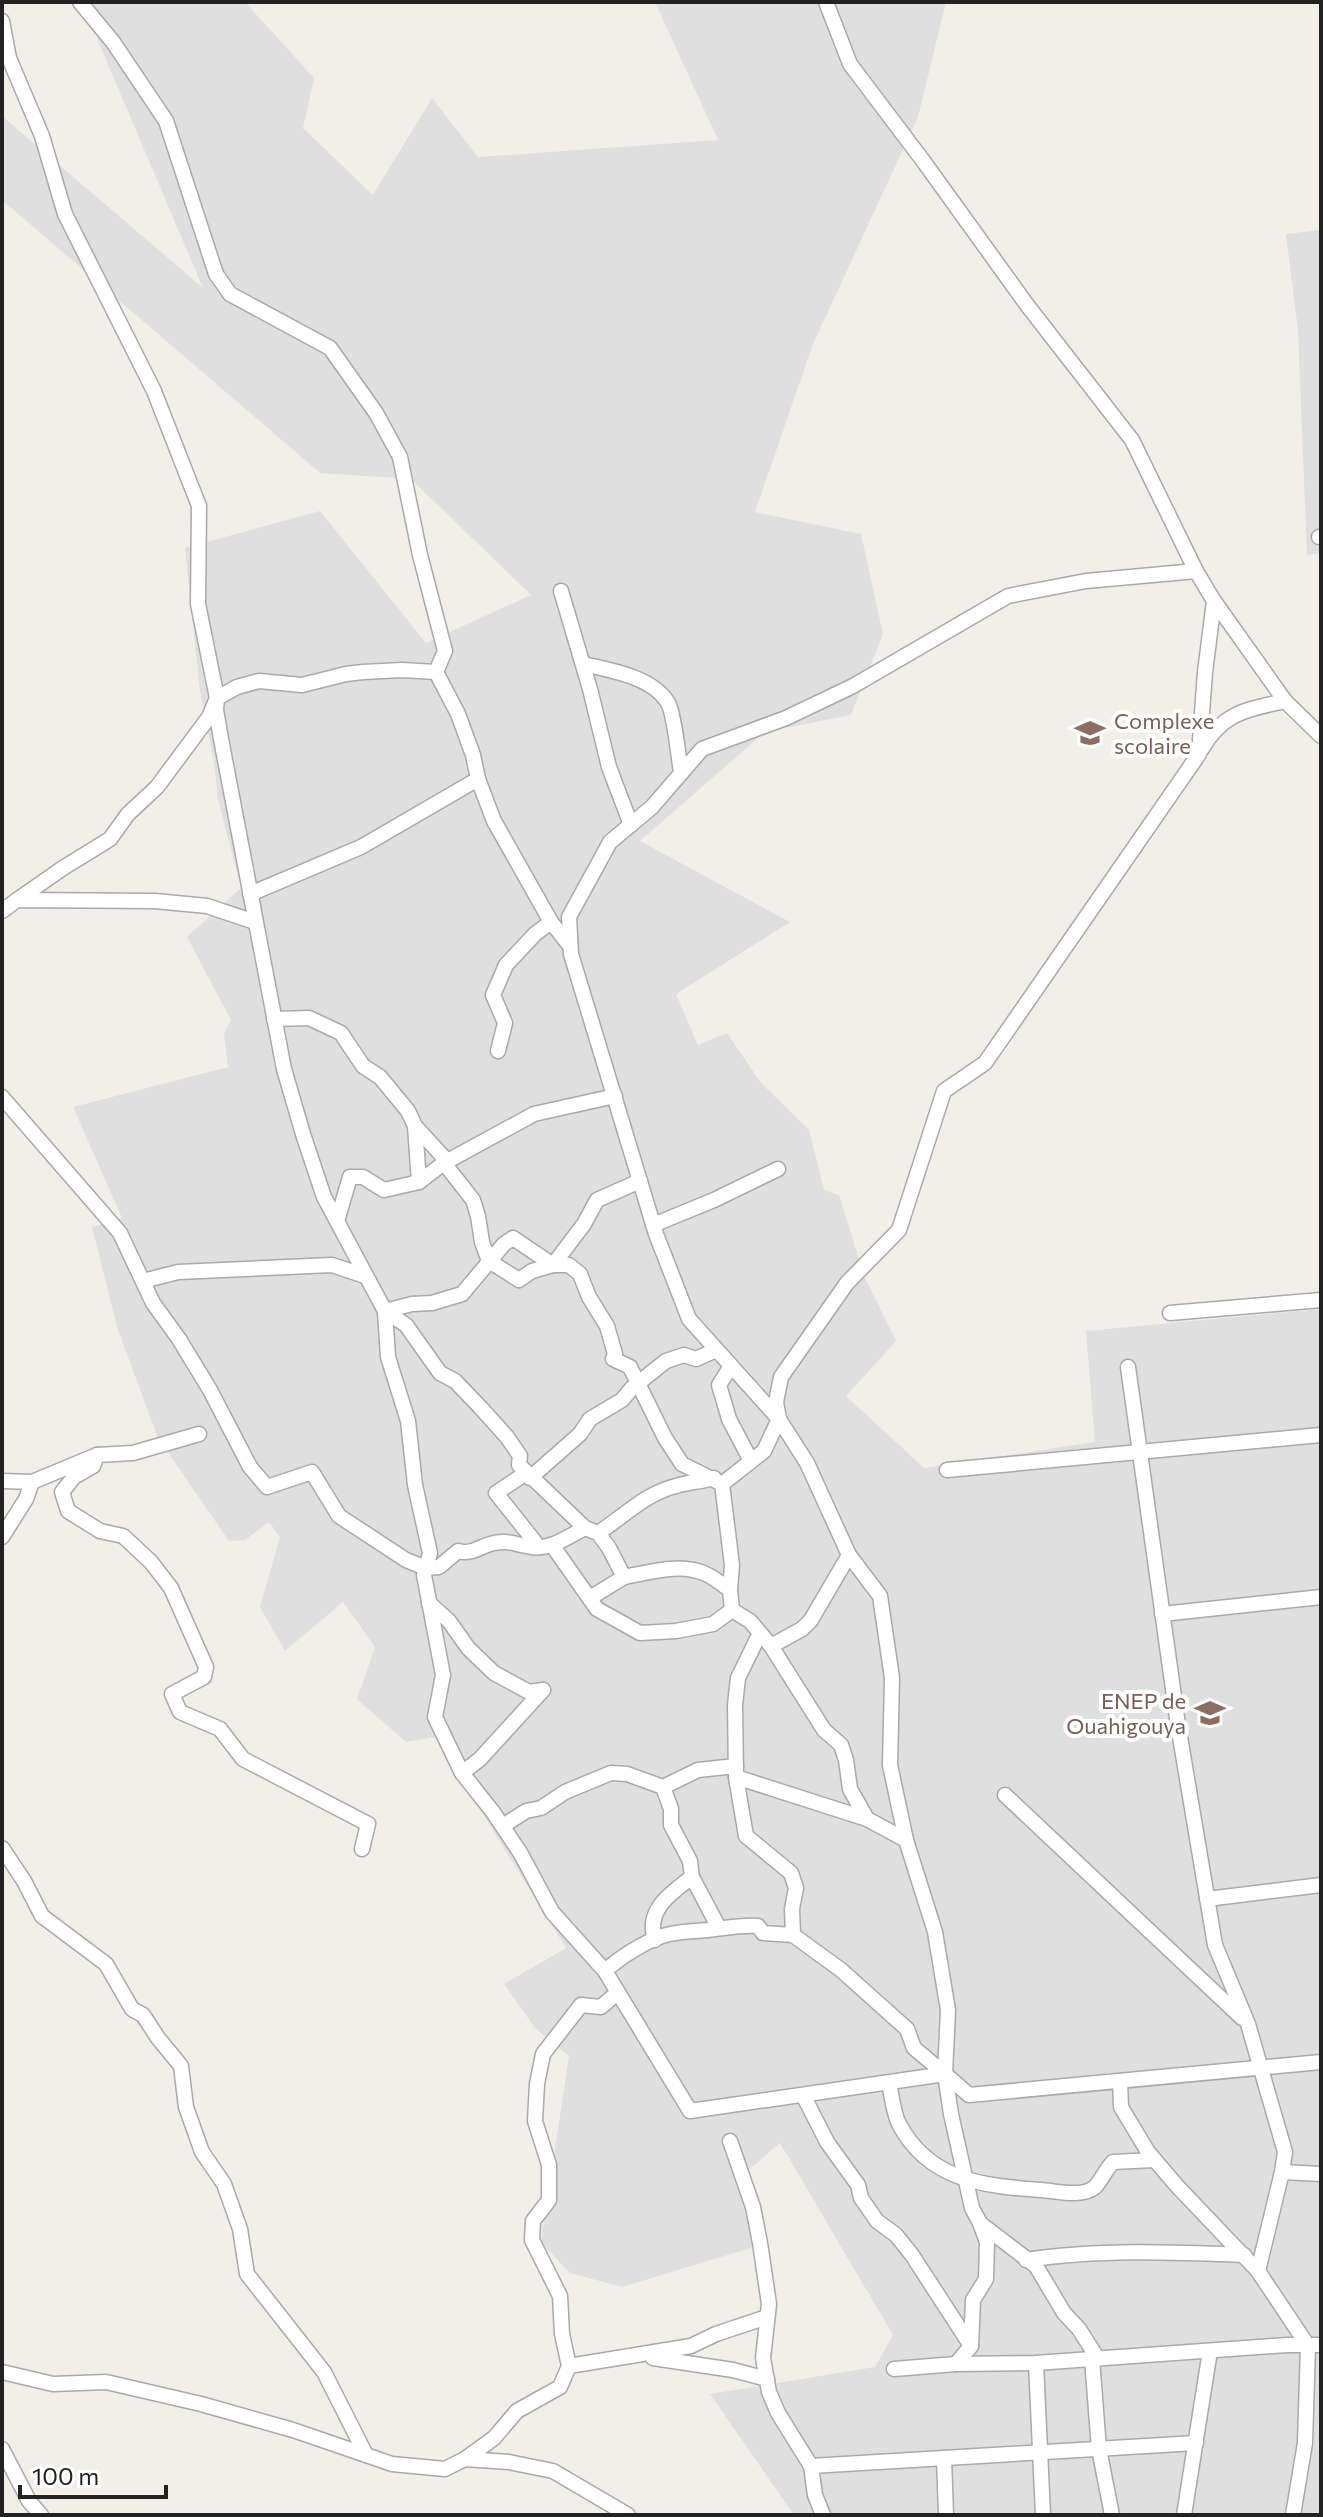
<svg xmlns="http://www.w3.org/2000/svg" width="1323" height="2517" font-family="Commissioner,sans-serif">
<style>
.residential{fill:#e0dfdf}
.lines{fill:none;stroke-linecap:round;stroke-linejoin:round}
.minor-casing{stroke:#a9a9a9;stroke-width:17}
.minor{stroke:#fff;stroke-width:14}
.labels{text-anchor:middle;dominant-baseline:central;stroke-width:8;stroke-linejoin:round;paint-order:stroke}
.education-label{font-size:22px;fill:#785e54;stroke:#fff;text-anchor:start}
</style>
<rect width="100%" height="100%" fill="#f2efe9"/>
<!-- residential -->
<g class="residential">
<path d="M93 2H245L314 78 303 128 373 195 432 98 478 157 718 140 655 2H946L918 117 813 344 755 512 861 534 883 634 851 715 765 732 640 841 790 922 676 994 698 1045 727 1033 761 1083 809 1130 824 1190 839 1195 865 1278 896 1341 846 1396 924 1468 1095 1442 1086 1331 1321 1309V2515H794L710 2394 875 2367 893 2335 780 2143 744 2174 757 2246 622 2287 570 2273 541 2242 569 2056 535 2028 504 1984 566 1948 435 1737 406 1742 357 1699 375 1647 343 1602 285 1651 260 1607 280 1537 269 1522 245 1540 229 1541 158 1438 118 1330 92 1227 122 1218 73 1107 228 1067 224 1034 231 1020 187 937 241 888 218 799 214 762 200 690 185 548 320 511 426 643 531 595 411 479 320 473 2 200V116L203 288 98 41Z"/>
<path d="M1321 230V553L1307 555 1298 330 1286 234Z"/>
</g>
<g class="lines">
<!-- minor casing -->
<g class="minor-casing">
<g id="minor">
<path d="M80 2 113 42 166 121 216 274 230 294 330 348 376 413 400 457 420 555 445 651 436 672"/>
<path d="M826 2 850 64 924 162 1027 305 1132 440 1196 571 1214 601 1285 701 1321 736"/>
<path d="M2 21 9 58 42 136 65 214 154 391 199 506 198 604 217 698 216 710 221 739 284 1069 303 1134 324 1197 385 1311 388 1357 408 1421 415 1485 430 1553 424 1575 443 1675 435 1717 462 1773 493 1812 521 1854 552 1912 605 1971 690 2111 945 2074 969 2095 1321 2062"/>
<path d="M1319 537H1321"/>
<path d="M561 591 590 689 609 767 631 825"/>
<path d="M583 664C610 670 653 677 668 703 674 712 679 760 681 773"/>
<path d="M1201 750C1223 712 1246 710 1285 701"/>
<path d="M250 894 361 847 478 779"/>
<path d="M17 900 63 868 110 839 128 814 157 787 209 717 217 698 237 687 259 681 302 685 346 674 363 672 402 670 436 672 458 714 473 755 478 779 494 821 551 922 570 946"/>
<path d="M2 911 17 900 155 901 207 906 255 922"/>
<path d="M274 1019 309 1018 341 1033 363 1066 380 1077 408 1111 415 1126 447 1161"/>
<path d="M498 1051 505 1023 493 995 506 965 535 934 551 922"/>
<path d="M2 1097 120 1233 153 1303 179 1339 210 1390 250 1467 267 1487 312 1472 339 1516 406 1560 426 1568 439 1567 458 1551C472 1555 480 1546 494 1543 512 1540 515 1545 532 1547 550 1550 569 1536 585 1528"/>
<path d="M415 1126 419 1182"/>
<path d="M444 1163 473 1200 478 1216 482 1242 489 1261 519 1280 532 1271 553 1265 584 1224 597 1200 640 1181"/>
<path d="M337 1221 350 1177H363L384 1190 419 1182 444 1163 534 1114 615 1096"/>
<path d="M653 1225 714 1200 778 1169"/>
<path d="M143 1281 178 1272 332 1265 365 1276"/>
<path d="M1170 1313 1321 1300"/>
<path d="M731 1366 719 1385 729 1419 751 1461"/>
<path d="M1128 1367 1178 1725 1215 1945 1248 2024 1285 2152 1282 2172 1258 2271"/>
<path d="M97 1455 93 1466 74 1477 62 1492 68 1511 100 1531 123 1536 151 1562 171 1588 206 1667 204 1677 172 1694 180 1712 220 1729 243 1759 368 1824 362 1849"/>
<path d="M947 1470 1321 1435"/>
<path d="M526 1473 496 1493 539 1547"/>
<path d="M530 1478 580 1434 590 1419 622 1400 632 1388 666 1361 684 1355 696 1359 716 1350"/>
<path d="M2 1481 32 1482 26 1499 2 1537"/>
<path d="M32 1482 97 1455 133 1453 199 1434"/>
<path d="M722 1484 682 1464 665 1438 630 1367 613 1359 615 1354 607 1326 589 1297 580 1274 569 1265H553L513 1238 504 1244 462 1294 432 1303 412 1304 385 1311 406 1325 440 1373 455 1381 481 1408 507 1437 520 1456 519 1465 585 1528 598 1533 609 1548 624 1577C651 1572 682 1562 708 1575 716 1579 723 1585 730 1590"/>
<path d="M598 1533C623 1517 646 1493 676 1486 688 1482 701 1482 714 1478"/>
<path d="M552 1545 597 1609 640 1633 676 1631 713 1624 732 1610"/>
<path d="M590 1598 624 1577"/>
<path d="M429 1603 449 1621 468 1648 494 1673 529 1692 543 1690"/>
<path d="M732 1610 730 1590 732 1565 722 1484 764 1451 779 1419 776 1402 781 1377 847 1283 899 1230 944 1091 985 1063 1199 754 1205 672 1214 601"/>
<path d="M732 1610 750 1621 771 1646 824 1730 841 1745 846 1760 850 1789 867 1819"/>
<path d="M1162 1614 1321 1597"/>
<path d="M760 1633 738 1678 735 1705 736 1777 867 1819 906 1840"/>
<path d="M771 1646 802 1629 811 1620 849 1555"/>
<path d="M462 1773 480 1759 543 1690"/>
<path d="M736 1777 746 1836 791 1873 796 1888 792 1909 793 1935"/>
<path d="M663 1787 671 1809V1825L690 1861 692 1877 719 1928"/>
<path d="M1005 1795 1242 2018"/>
<path d="M503 1826 526 1811 541 1808 565 1792 611 1773 627 1774 663 1787 698 1770 736 1766"/>
<path d="M2 1848 24 1881 42 1916 106 1964 132 2009 143 2015 158 2038 181 2066 186 2107 202 2152 224 2184 240 2229 247 2274 324 2372 366 2455"/>
<path d="M1207 1899 1321 1885"/>
<path d="M655 1940C645 1910 671 1893 692 1877"/>
<path d="M605 1971C620 1957 650 1938 670 1934 683 1931 696 1931 708 1930 726 1928 740 1925 758 1926L763 1933 793 1935 841 1970 907 2029 914 2048 945 2074"/>
<path d="M1120 2081 1121 2107 1148 2152 1177 2186 1258 2271 1308 2346 1305 2443 1293 2515"/>
<path d="M889 2083C892 2096 893 2112 899 2124 929 2181 984 2186 1041 2190 1057 2191 1082 2198 1095 2187 1101 2181 1106 2169 1113 2162L1154 2160"/>
<path d="M803 2095 827 2142 858 2185 861 2198 877 2221 896 2235 912 2255 971 2346"/>
<path d="M730 2141 753 2207 760 2243 769 2304 763 2358 769 2392 778 2413 811 2466 815 2495 823 2515"/>
<path d="M1282 2172 1321 2174"/>
<path d="M981 2224 1036 2266 1064 2313 1079 2329 1098 2359"/>
<path d="M1026 2260C1098 2249 1171 2252 1244 2255"/>
<path d="M653 2358 733 2370 767 2379"/>
<path d="M1092 2359 1099 2449 1112 2515"/>
<path d="M1036 2363 1043 2515"/>
<path d="M956 2364 971 2346 973 2300 986 2279 987 2242 980 2223 972 2208 951 2114 945 2074 948 2010 935 1932 906 1840 890 1765 892 1678 880 1596 849 1555 807 1463 779 1419 689 1319 656 1234 571 954 569 917 610 842 652 807 702 749 786 718 853 686 1008 596 1086 581 1196 571"/>
<path d="M569 2366 691 2346 716 2334 767 2317"/>
<path d="M894 2369 956 2364 1036 2363 1287 2345H1321"/>
<path d="M2 2372 53 2384 106 2382 201 2404 293 2430 392 2464 445 2469 465 2459 494 2438 517 2411 560 2387 569 2366 562 2334 560 2296 532 2240 533 2221 549 2200V2165L535 2121 537 2084 543 2054 581 2005 601 2007 617 1993"/>
<path d="M2 2449 29 2501 41 2515"/>
<path d="M944 2458 946 2515"/>
<path d="M465 2459 509 2462 553 2471 628 2515"/>
<path d="M811 2466 1196 2443"/>
<path d="M1184 2515 1210 2351"/>
</g>
</g>
<!-- minor -->
<use href="#minor" class="minor"/>
</g>
<!-- icons -->
<defs>
<g id="school-bare" transform="scale(2.4)"><path d="M0-5L7-2L0 1L-7-2ZM-4 1L0 2.5L4 1V4Q0 6-4 4Z" fill="#8d6e63" stroke="#fff" stroke-width="2.5" paint-order="stroke"/></g>
<g id="university-bare" transform="scale(2.4)"><path d="M0-5L7-2L0 1L-7-2ZM-4 1L0 2.5L4 1V4Q0 6-4 4Z" fill="#8d6e63" stroke="#fff" stroke-width="2.5" paint-order="stroke"/></g>
</defs>
<g fill-rule="evenodd">
<use href="#school-bare" x="1090" y="733"/>
<use href="#university-bare" x="1210" y="1713"/>
</g>
<g class="labels">
<!-- education labels -->
<g class="education-label">
<text x="1114" y="720">Complexe<tspan x="1114" dy="25">scolaire</tspan></text>
<text x="1186" y="1700" text-anchor="end">ENEP de<tspan x="1186" dy="25">Ouahigouya</tspan></text>
</g>
</g>
<!-- border -->
<rect width="1323" height="2517" fill="none" stroke="#222222" stroke-width="8"/>
<!-- scale -->
<path d="M20 2485v12h146v-12" fill="none" stroke="#222222" stroke-width="4"/>
<text x="32" y="2485" font-size="24" fill="#222222" stroke="#ffffff" stroke-width="6" paint-order="stroke">100 m</text>
</svg>
